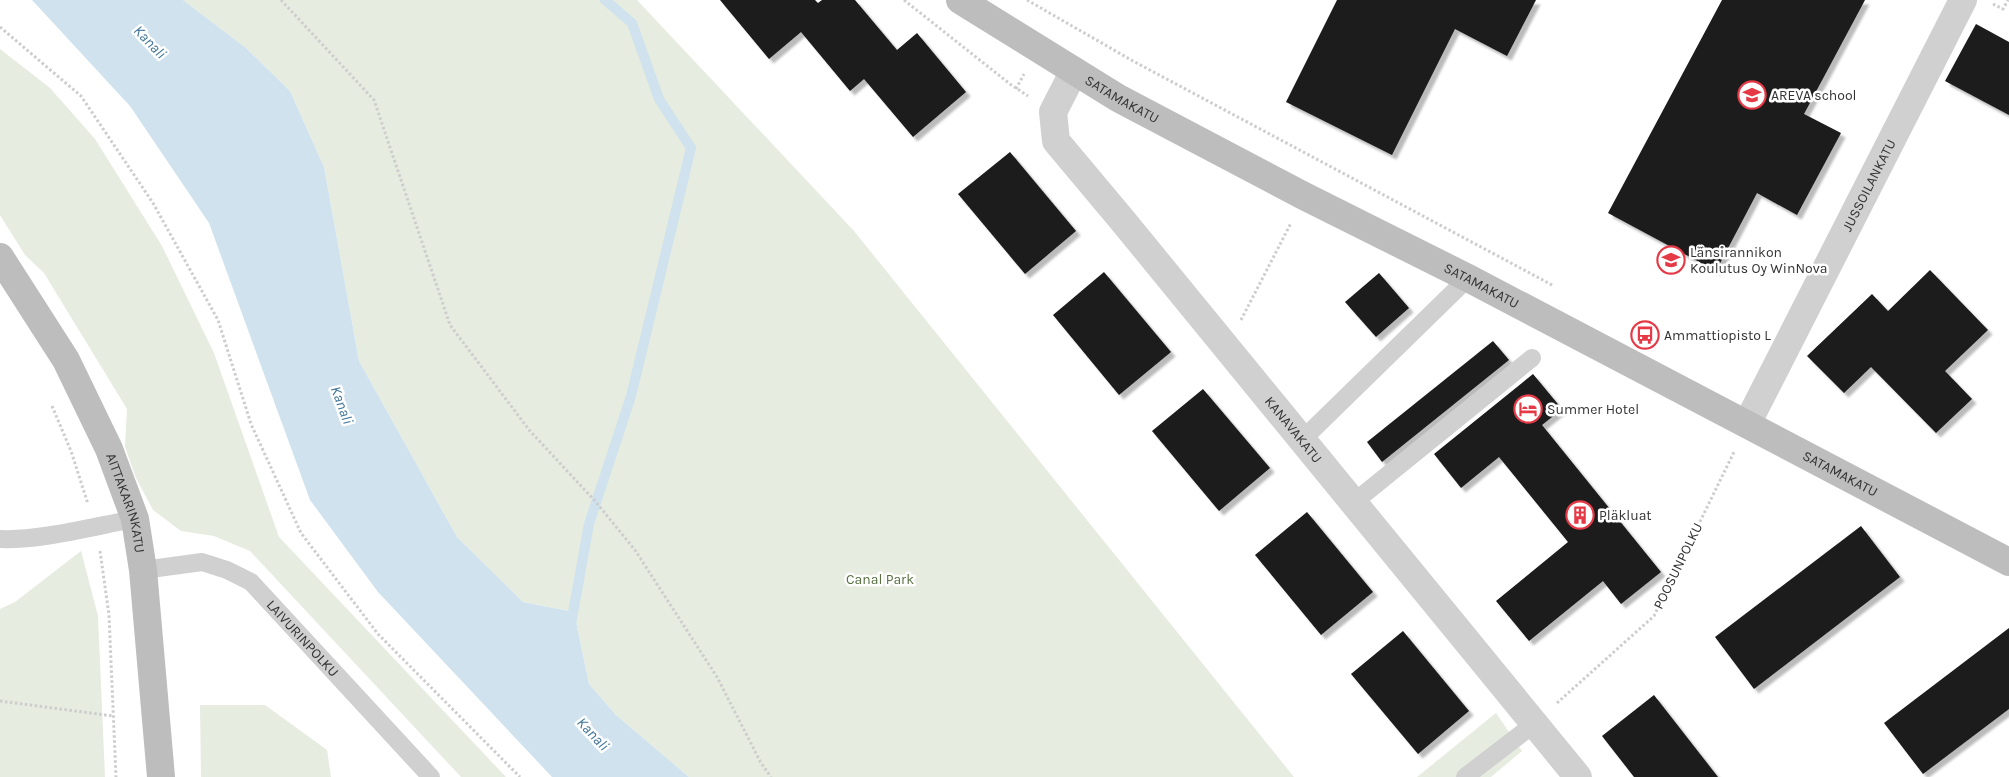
<svg xmlns="http://www.w3.org/2000/svg" width="2009" height="777" font-family="Karla,sans-serif">
<style>
.green{fill:#e6ecdf}
.water{fill:#cfe2ee}
.lines{fill:none;stroke-linecap:round;stroke-linejoin:round}
.stream{stroke:#cfe2ee;stroke-width:10}
.building{fill:#1a1a1a;filter:url(#shadow)}
.path{stroke:#cdcdcd;stroke-width:3;stroke-dasharray:2.5 2.5;stroke-linecap:butt}
.lane{stroke:#d0d0d0;stroke-width:18}
.street{stroke:#d0d0d0;stroke-width:28}
.secondary{stroke:#bdbdbd;stroke-width:28}
.labels{text-anchor:middle;dominant-baseline:central;stroke-width:5;stroke-linejoin:round;paint-order:stroke}
.poi-label{font-size:14px;fill:#333;stroke:#fff;text-anchor:start}
.street-label{font-size:14px;fill:#333;stroke:#fff}
.park-label{font-size:14px;fill:#56703f;stroke:#fff}
.water-label{font-size:15px;font-style:italic;fill:#3f7597;stroke:#fff}
</style>
<defs>
<filter id="shadow"><feDropShadow dx="4.5" dy="4.5" stdDeviation="1" flood-color="#0004"/></filter>
</defs>
<rect width="100%" height="100%" fill="#fff"/>
<!-- green -->
<g class="green">
<path d="M183 0H637L854 231 1294 777H689L616 715 589 684 574 612 523 602 457 537 359 361 324 167 290 91 246 48Z"/>
<path d="M0 49 50 88 95 139 162 246 214 353 279 537 506 777H461L250 551 214 536 181 531 153 510 136 478 125 447 127 409 44 273 25 255 0 215Z"/>
<path d="M81 551 98 616 105 777H0V609L15 602Z"/>
<path d="M200 705H265L327 750 331 777H201Z"/>
<path d="M1496 713 1522 751 1491 777H1417Z"/>
</g>
<!-- water -->
<path class="water" d="M32 0H183L246 48 290 91 324 167 359 361 457 537 523 602 574 612 589 684 616 715 689 777H552L378 592 310 500 209 223 130 106Z"/>
<g class="lines">
<!-- stream -->
<path class="stream" d="M571 624 589 524 631 396 691 148 659 99 632 23 605 0"/>
</g>
<!-- building -->
<g class="building">
<path d="M720 0H815L818 3 822 0H855L897 50 917 33 966 92 913 137 864 79 850 91 801 32 769 59Z"/>
<path d="M1337 0H1536L1507 56 1455 29 1392 155 1286 102Z"/>
<path d="M1722 0H1865L1804 114 1841 133 1797 215 1757 193 1716 271 1608 213Z"/>
<path d="M1976 24 2009 42V115L1945 81Z"/>
<path d="M1010 152 1076 231 1025 274 958 194Z"/>
<path d="M1930 270 1988 330 1945 371 1972 399 1936 433 1871 367 1844 393 1807 356 1872 294 1888 311Z"/>
<path d="M1104 272 1171 352 1119 395 1053 315Z"/>
<path d="M1379 273 1409 308 1376 337 1345 302Z"/>
<path d="M1493 341 1509 360 1382 462 1367 442Z"/>
<path d="M1533 374 1562 409 1542 425 1661 572 1621 604 1603 581 1529 641 1496 601 1568 542 1499 457 1461 488 1434 454Z"/>
<path d="M1203 389 1270 468 1219 511 1152 431Z"/>
<path d="M1307 512 1373 592 1321 635 1255 555Z"/>
<path d="M1861 526 1900 577 1754 689 1715 637Z"/>
<path d="M2009 628V709L1923 774 1884 723Z"/>
<path d="M1403 631 1469 711 1418 754 1351 674Z"/>
<path d="M1654 695 1718 777H1634L1602 736Z"/>
</g>
<g class="lines">
<!-- path -->
<g class="path">
<path d="M281 0 374 100 450 325 530 431 595 501 635 550 717 677 761 763 771 777"/>
<path d="M904 0 1010 84 1028 96"/>
<path d="M1027 0 1133 61 1554 286"/>
<path d="M1993 4 2003 9 2008 0"/>
<path d="M0 27 81 96 153 203 218 320 251 424 301 533 378 634 520 777"/>
<path d="M1016 89 1024 74"/>
<path d="M1241 320 1291 223"/>
<path d="M52 406 71 451 88 504"/>
<path d="M100 551 109 615 116 777"/>
<path d="M0 701 113 716"/>
<path d="M1557 703 1654 616 1734 452"/>
</g>
<!-- lane -->
<g class="lane">
<path d="M1302 440 1468 278"/>
<path d="M1353 503 1532 358"/>
<path d="M0 539C39 541 95 526 135 519"/>
<path id="s1" d="M143 570 202 562 227 570 251 582 431 777"/>
<path d="M1465 777 1534 724"/>
</g>
<!-- street -->
<g class="street">
<path id="s2" d="M1074 71 1053 112 1056 141 1123 221 1578 777"/>
<path id="s3" d="M1747 424 1963 0"/>
</g>
<!-- secondary -->
<g class="secondary">
<path id="s4" d="M960 0 1118 98 1304 196 1468 278 2009 562"/>
<path id="s5" d="M0 257 66 360 109 449 135 519 143 570 161 777"/>
</g>
</g>
<!-- icons -->
<defs>
<g id="school-ring" transform="scale(1.4375)"><circle r="9.5" fill="#fff" stroke="#e63946" stroke-width="1.5"/><path d="M0-5L7-2L0 1L-7-2ZM-4 1L0 2.5L4 1V4Q0 6-4 4Z" fill="#e63946"/></g>
<g id="bus-ring" transform="scale(1.4375)"><circle r="9.5" fill="#fff" stroke="#e63946" stroke-width="1.5"/><path d="M-5-6H5V4H4V6H2V4H-2V6H-4V4H-5ZM-3.5-4V0h7V-4ZM-3.5 1.2v1.5H-2V1.2ZM2 1.2v1.5H3.5V1.2Z" fill="#e63946"/></g>
<g id="hotel-ring" transform="scale(1.4375)"><circle r="9.5" fill="#fff" stroke="#e63946" stroke-width="1.5"/><path d="M-6-4.5h1.5V1H6V5H4.5V3h-9V5H-6ZM-4 0a1.8 1.8 0 1 1 3.6 0ZM.5 0V-2.5h3Q6-2.5 6 0Z" fill="#e63946"/></g>
<g id="building-ring" transform="scale(1.4375)"><circle r="9.5" fill="#fff" stroke="#e63946" stroke-width="1.5"/><path d="M-4-6H4V6H1V3H-1V6H-4ZM-2.5-4.3h1.7v1.8h-1.7ZM.8-4.3h1.7v1.8H.8ZM-2.5-1h1.7V.8h-1.7ZM.8-1h1.7V.8H.8Z" fill="#e63946"/></g>
</defs>
<g fill-rule="evenodd">
<use href="#school-ring" x="1752" y="95"/>
<use href="#school-ring" x="1671" y="260"/>
<use href="#bus-ring" x="1645" y="335"/>
<use href="#hotel-ring" x="1528" y="409"/>
<use href="#building-ring" x="1580" y="515"/>
</g>
<g class="labels">
<!-- poi labels -->
<g class="poi-label">
<text x="1771" y="95">AREVA school</text>
<text x="1690" y="252">Länsirannikon<tspan x="1690" dy="16">Koulutus Oy WinNova</tspan></text>
<text x="1664" y="335">Ammattiopisto L</text>
<text x="1547" y="409">Summer Hotel</text>
<text x="1599" y="515">Pläkluat</text>
</g>
<!-- street labels -->
<g class="street-label">
<text stroke="none"><textPath href="#s4" startOffset="190">SATAMAKATU</textPath></text>
<text stroke="none"><textPath href="#s3" startOffset="268">JUSSOILANKATU</textPath></text>
<text stroke="none"><textPath href="#s4" startOffset="595">SATAMAKATU</textPath></text>
<text stroke="none"><textPath href="#s2" startOffset="449">KANAVAKATU</textPath></text>
<text stroke="none"><textPath href="#s4" startOffset="1000">SATAMAKATU</textPath></text>
<text stroke="none"><textPath href="#s5" startOffset="278">AITTAKARINKATU</textPath></text>
<text transform="translate(1678 566) rotate(-64)">POOSUNPOLKU</text>
<text stroke="none"><textPath href="#s1" startOffset="189">LAIVURINPOLKU</textPath></text>
</g>
<!-- park labels -->
<g class="park-label">
<text x="880" y="579">Canal Park</text>
</g>
<!-- water labels -->
<g class="water-label">
<text transform="translate(150 42) rotate(46)">Kanali</text>
<text transform="translate(342 405) rotate(70)">Kanali</text>
<text transform="translate(593 734) rotate(47)">Kanali</text>
</g>
</g>
</svg>
